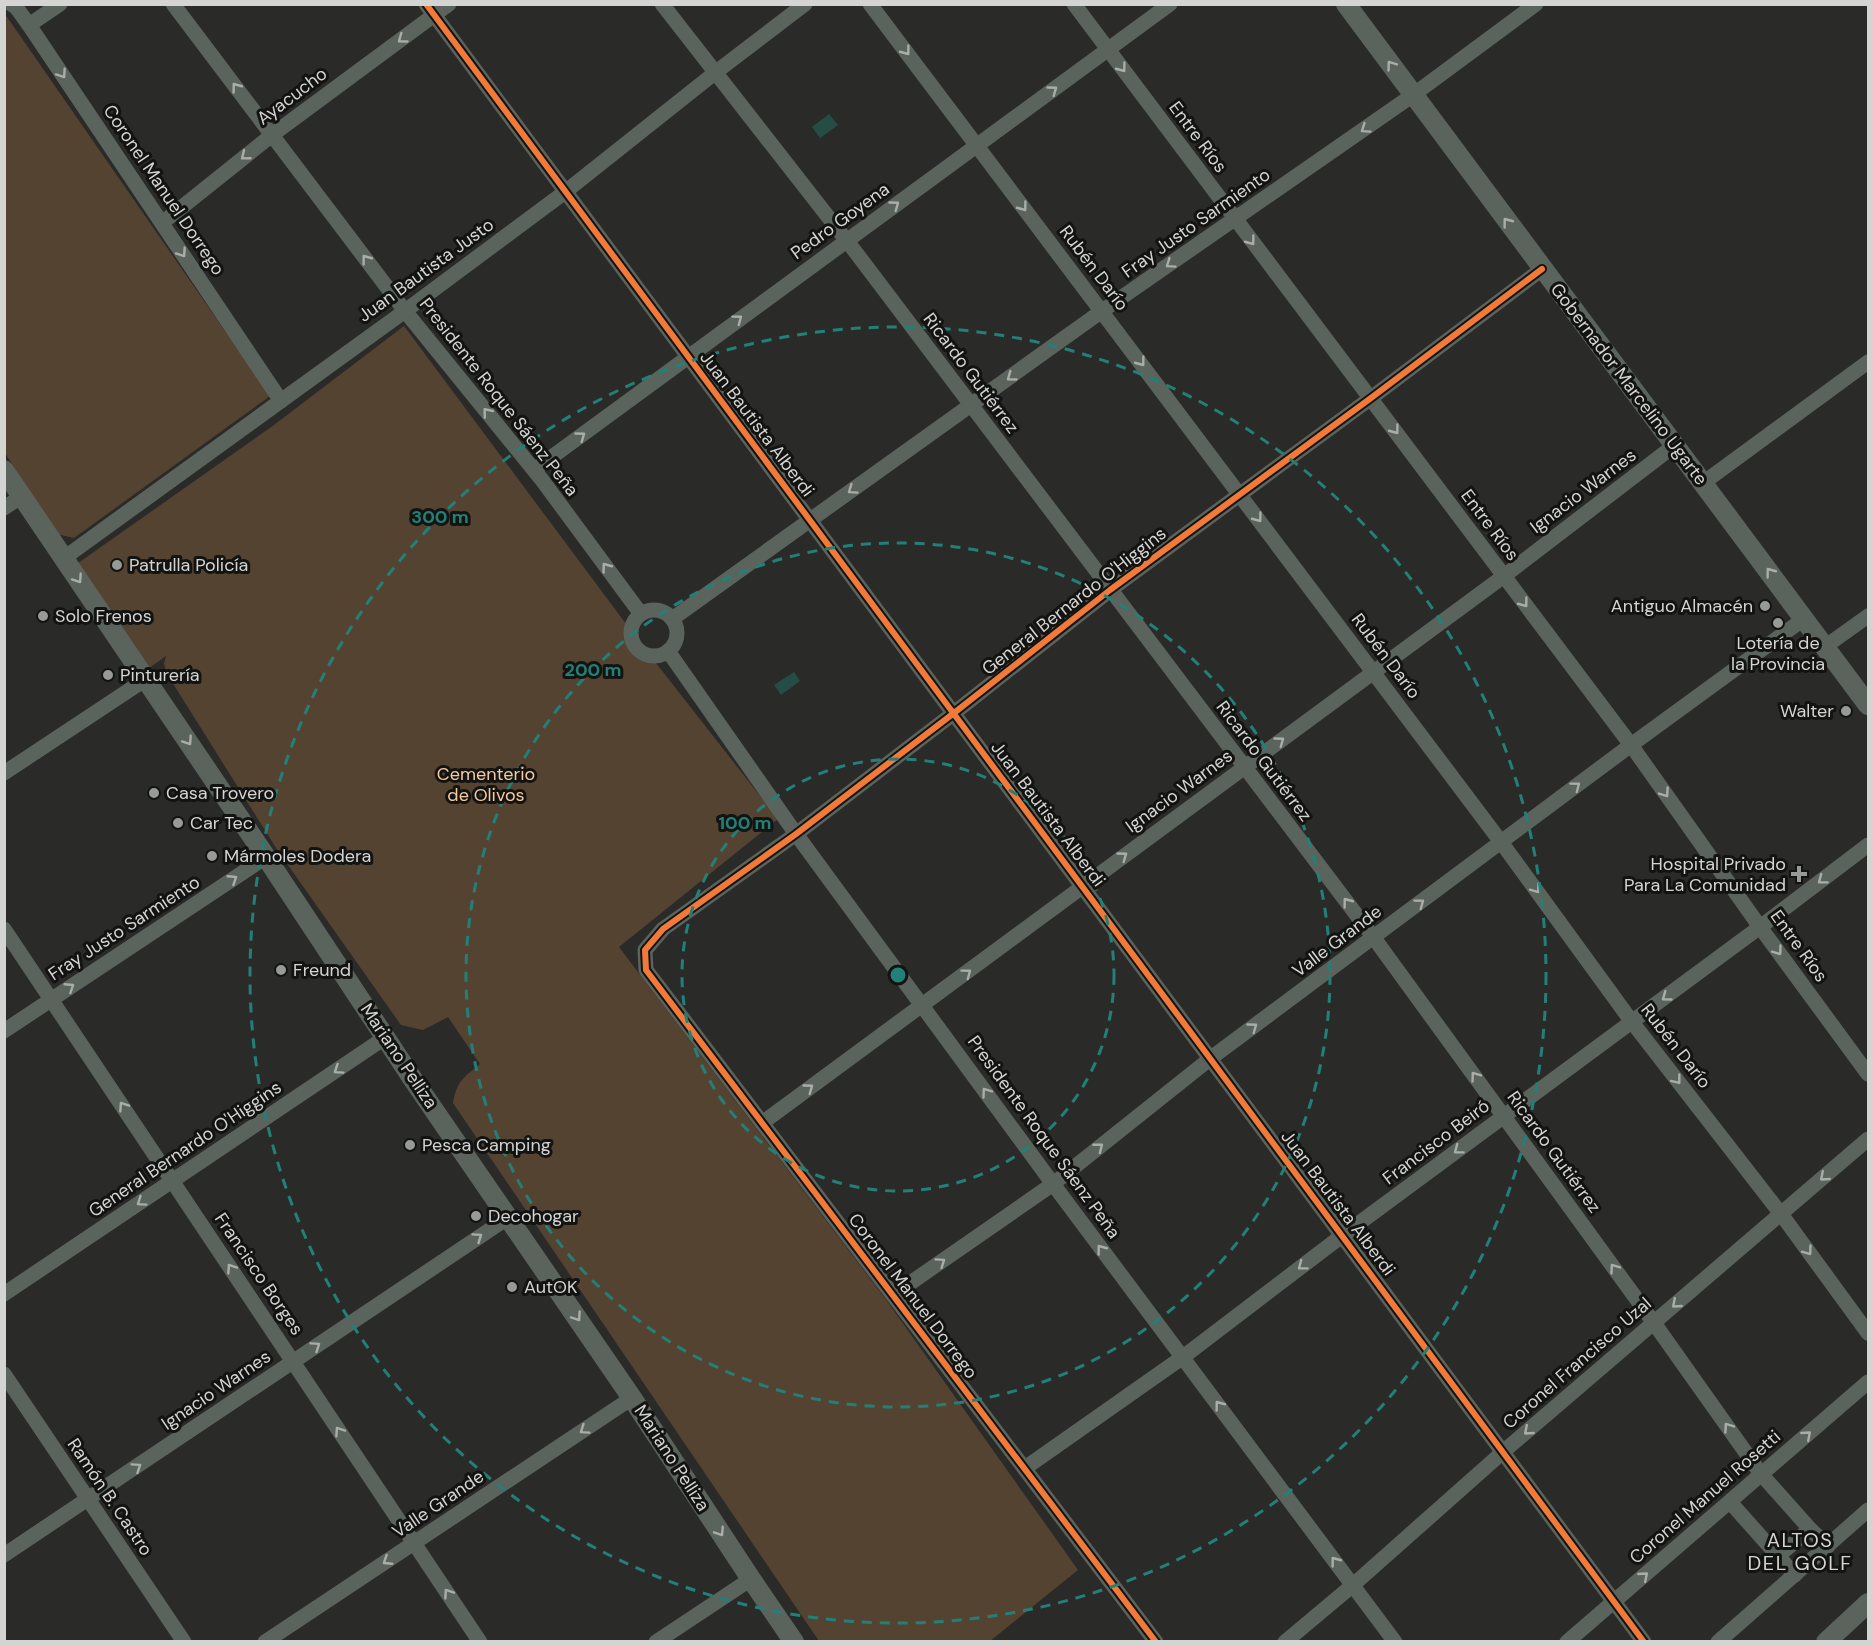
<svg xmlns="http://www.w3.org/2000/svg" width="1873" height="1646" font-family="'DM Sans',sans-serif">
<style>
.green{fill:#554332}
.water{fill:#264c46}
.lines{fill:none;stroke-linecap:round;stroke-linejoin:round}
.minor{stroke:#5b635d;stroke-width:15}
.tertiary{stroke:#5b635d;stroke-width:20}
.cycleway-casing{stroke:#131412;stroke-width:10}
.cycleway{stroke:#f17a3a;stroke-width:6}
.oneway{stroke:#aaada9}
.ring{fill:none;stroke:#238078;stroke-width:3;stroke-dasharray:10 8}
.poi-dot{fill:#989a96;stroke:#131412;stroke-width:2}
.labels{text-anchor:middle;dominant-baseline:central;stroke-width:6;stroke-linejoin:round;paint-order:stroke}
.street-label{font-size:18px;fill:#d4d5d2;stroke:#131412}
.poi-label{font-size:18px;fill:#d4d5d2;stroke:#131412;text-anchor:start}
.park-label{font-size:18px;fill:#f7c99e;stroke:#131412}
.neighbourhood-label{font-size:20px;letter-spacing:1.5px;fill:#d4d5d2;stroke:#131412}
.centre{fill:#238078;stroke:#131412;stroke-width:3}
.ring-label{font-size:18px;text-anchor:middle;font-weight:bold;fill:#238078;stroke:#131412;stroke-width:6;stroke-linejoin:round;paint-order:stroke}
</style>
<rect width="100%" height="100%" fill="#2a2b28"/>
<!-- green -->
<g class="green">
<path d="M5 16 7 17 270 396 74 538 57 534 5 453Z"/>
<path d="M404 326 638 640 778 819 619 947 887 1301 1078 1570 990 1641H819L453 1103C457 1081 463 1078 480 1064L448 1017 423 1030 401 1025 278 851 167 674 164 664 166 656 149 668 74 566 274 425Z"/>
</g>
<!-- water -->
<g class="water">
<path d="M829 114 838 125 820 138 812 127Z"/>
<path d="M794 672 800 681 781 695 774 685Z"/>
</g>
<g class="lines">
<!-- minor -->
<g class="minor">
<path d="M11 4 16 7 29 25 281 401"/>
<path d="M173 4 405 311 542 480 641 614"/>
<path d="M426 4 1644 1642"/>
<path d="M662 4 854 250 1374 938 1654 1323 1761 1474 1810 1529 1828 1546"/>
<path d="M870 4 1501 842 1632 1022 1781 1214 1868 1333"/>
<path d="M1074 4 1631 745 1760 927 1868 1074"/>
<path d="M29 25 60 4"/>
<path d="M162 223 272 135 449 4"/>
<path d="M534 470 1170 4"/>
<path d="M1703 483 1868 362"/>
<path d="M4 508 22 496"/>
<path d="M64 558 405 311 565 192 716 72 805 4"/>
<circle cx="654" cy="633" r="23"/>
<path d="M672 619 1102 311 1413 95 1536 4"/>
<path d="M1826 646 1868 616"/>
<path d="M668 651 796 834 1053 1184 1395 1642"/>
<path d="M4 773 146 679"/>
<path d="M4 929 480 1642"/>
<path d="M4 1031 266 857"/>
<path d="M762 1123 1504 576 1675 445"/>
<path d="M4 1294 386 1037"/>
<path d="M893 1295 1053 1184 1211 1058 1631 745 1805 618"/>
<path d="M4 1374 184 1642"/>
<path d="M1025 1468 1183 1357 1343 1235 1760 927 1868 845"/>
<path d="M1730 1502 1795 1575"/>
<path d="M4 1555 509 1217"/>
<path d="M1778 1556 1810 1529"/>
<path d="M265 1642 632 1398"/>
<path d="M656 1642 751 1579"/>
<path d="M1156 1642 646 970 645 950 663 929 796 834 954 713 1110 590 1371 398 1542 269"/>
<path d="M1285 1642 1353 1585 1504 1451 1868 1139"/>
<path d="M1567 1642 1868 1382"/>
<path d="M1718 1642 1868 1510"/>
</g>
<!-- tertiary -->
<g class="tertiary">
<path d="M1346 4 1868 705"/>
<path d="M4 470 266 857 414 1081 632 1398 751 1579 794 1642"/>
<path d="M1826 1642 1868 1603"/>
</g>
<!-- cycleway casing -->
<g class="cycleway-casing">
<g id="cycleway">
<path d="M426 4 1644 1642"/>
<path d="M1156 1642 646 970 645 950 663 929 796 834 954 713 1110 590 1371 398 1542 269"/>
</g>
</g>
<!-- cycleway -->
<use href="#cycleway" class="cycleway"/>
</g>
<!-- one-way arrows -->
<defs><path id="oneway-chevron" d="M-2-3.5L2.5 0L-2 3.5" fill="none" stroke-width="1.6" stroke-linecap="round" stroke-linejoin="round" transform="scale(1.5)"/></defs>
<g class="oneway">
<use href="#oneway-chevron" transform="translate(402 39) rotate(144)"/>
<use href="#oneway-chevron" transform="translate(906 51) rotate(53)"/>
<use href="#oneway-chevron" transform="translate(1391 65) rotate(-126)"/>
<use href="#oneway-chevron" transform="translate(1122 68) rotate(53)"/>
<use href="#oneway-chevron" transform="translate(62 74) rotate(56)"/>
<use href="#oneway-chevron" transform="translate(236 87) rotate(-127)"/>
<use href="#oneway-chevron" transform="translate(1053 90) rotate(-36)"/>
<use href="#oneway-chevron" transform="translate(1365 129) rotate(145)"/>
<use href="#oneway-chevron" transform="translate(245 156) rotate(141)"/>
<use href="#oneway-chevron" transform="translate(895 205) rotate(-36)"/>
<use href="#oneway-chevron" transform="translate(1023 207) rotate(53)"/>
<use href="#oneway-chevron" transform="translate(1507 222) rotate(-127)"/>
<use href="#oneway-chevron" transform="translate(1251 241) rotate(53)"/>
<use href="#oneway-chevron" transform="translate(182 253) rotate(56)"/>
<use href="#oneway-chevron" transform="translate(366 259) rotate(-127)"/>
<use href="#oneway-chevron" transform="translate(1170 264) rotate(145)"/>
<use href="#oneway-chevron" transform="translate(738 319) rotate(-37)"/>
<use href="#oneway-chevron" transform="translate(1141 362) rotate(53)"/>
<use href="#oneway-chevron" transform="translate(1011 377) rotate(144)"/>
<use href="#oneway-chevron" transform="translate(487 412) rotate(-129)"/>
<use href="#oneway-chevron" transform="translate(1395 430) rotate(53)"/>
<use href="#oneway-chevron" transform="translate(581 436) rotate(-36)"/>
<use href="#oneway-chevron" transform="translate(852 490) rotate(145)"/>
<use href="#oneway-chevron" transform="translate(1258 518) rotate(53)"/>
<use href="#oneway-chevron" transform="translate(606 567) rotate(-127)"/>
<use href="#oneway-chevron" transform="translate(1770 572) rotate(-127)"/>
<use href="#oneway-chevron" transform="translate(78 579) rotate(56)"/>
<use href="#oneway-chevron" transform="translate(1524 603) rotate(53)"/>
<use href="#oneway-chevron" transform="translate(188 741) rotate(56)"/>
<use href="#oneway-chevron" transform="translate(1280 741) rotate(-36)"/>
<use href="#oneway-chevron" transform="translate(1576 786) rotate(-37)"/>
<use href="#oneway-chevron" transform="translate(1665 793) rotate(55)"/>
<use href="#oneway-chevron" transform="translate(1123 856) rotate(-36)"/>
<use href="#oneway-chevron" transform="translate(233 879) rotate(-33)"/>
<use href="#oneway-chevron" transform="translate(1822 880) rotate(143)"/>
<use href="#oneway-chevron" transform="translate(1536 889) rotate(54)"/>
<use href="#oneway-chevron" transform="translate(1347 902) rotate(-127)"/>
<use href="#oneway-chevron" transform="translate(1420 903) rotate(-37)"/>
<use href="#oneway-chevron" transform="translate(1778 951) rotate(54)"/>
<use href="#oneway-chevron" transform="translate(967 973) rotate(-37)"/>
<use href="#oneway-chevron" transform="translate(70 987) rotate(-33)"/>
<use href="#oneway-chevron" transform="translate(1666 997) rotate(144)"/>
<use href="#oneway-chevron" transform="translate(1253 1027) rotate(-36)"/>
<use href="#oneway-chevron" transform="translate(338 1070) rotate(146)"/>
<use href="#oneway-chevron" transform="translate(1475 1076) rotate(-126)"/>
<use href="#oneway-chevron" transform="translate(1677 1080) rotate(52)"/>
<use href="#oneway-chevron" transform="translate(809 1088) rotate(-36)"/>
<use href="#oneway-chevron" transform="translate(986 1092) rotate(-126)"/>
<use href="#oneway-chevron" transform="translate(123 1106) rotate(-124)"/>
<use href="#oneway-chevron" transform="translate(1099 1147) rotate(-38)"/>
<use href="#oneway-chevron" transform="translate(1458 1150) rotate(143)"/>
<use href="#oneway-chevron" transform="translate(1824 1177) rotate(139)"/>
<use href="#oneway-chevron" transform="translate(141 1202) rotate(146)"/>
<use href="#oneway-chevron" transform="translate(478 1237) rotate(-34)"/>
<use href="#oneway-chevron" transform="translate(1101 1249) rotate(-127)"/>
<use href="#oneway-chevron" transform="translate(1808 1251) rotate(54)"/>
<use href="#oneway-chevron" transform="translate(941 1262) rotate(-35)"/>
<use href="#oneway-chevron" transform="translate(1302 1266) rotate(143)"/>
<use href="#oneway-chevron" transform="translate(231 1268) rotate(-124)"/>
<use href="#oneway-chevron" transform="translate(1614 1268) rotate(-126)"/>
<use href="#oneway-chevron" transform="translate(1676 1304) rotate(139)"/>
<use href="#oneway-chevron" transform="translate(577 1317) rotate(56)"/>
<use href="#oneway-chevron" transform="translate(316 1346) rotate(-34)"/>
<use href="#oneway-chevron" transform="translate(1219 1405) rotate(-127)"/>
<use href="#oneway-chevron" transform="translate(1728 1427) rotate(-125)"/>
<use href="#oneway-chevron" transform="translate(584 1430) rotate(146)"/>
<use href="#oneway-chevron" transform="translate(339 1431) rotate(-124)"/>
<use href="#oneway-chevron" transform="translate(1528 1431) rotate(139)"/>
<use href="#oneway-chevron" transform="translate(1807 1435) rotate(-41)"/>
<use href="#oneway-chevron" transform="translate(137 1467) rotate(-34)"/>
<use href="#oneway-chevron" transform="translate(720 1532) rotate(57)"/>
<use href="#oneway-chevron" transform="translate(387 1561) rotate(147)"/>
<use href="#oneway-chevron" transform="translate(1335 1561) rotate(-127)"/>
<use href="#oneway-chevron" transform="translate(1644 1576) rotate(-41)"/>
<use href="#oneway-chevron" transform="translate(448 1593) rotate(-124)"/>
</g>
<!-- distance rings -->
<g class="ring">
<circle cx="898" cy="975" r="216"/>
<circle cx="898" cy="975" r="432"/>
<circle cx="898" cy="975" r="648"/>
</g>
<!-- markers -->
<g class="poi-dot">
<circle cx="117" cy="565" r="6"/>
<circle cx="1765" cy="606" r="6"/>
<circle cx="43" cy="616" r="6"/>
<circle cx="1778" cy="623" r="6"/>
<circle cx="108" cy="675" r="6"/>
<circle cx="1846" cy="711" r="6"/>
<circle cx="154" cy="793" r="6"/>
<circle cx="178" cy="823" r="6"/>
<circle cx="212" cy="856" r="6"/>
<path d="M1796 865h6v6h6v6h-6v6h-6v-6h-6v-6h6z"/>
<circle cx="281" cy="970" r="6"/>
<circle cx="410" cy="1145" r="6"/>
<circle cx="476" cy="1216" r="6"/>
<circle cx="512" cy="1287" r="6"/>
</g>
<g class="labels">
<!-- street labels -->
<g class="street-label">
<text transform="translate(292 96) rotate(-37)">Ayacucho</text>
<text transform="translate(1198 137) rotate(53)">Entre Ríos</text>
<text transform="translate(164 190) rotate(56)">Coronel Manuel Dorrego</text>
<text transform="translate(840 221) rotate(-36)">Pedro Goyena</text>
<text transform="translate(1196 223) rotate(-35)">Fray Justo Sarmiento</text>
<text transform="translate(1094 268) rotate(53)">Rubén Darío</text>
<text transform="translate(426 270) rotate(-36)">Juan Bautista Justo</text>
<text transform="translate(971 373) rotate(53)">Ricardo Gutiérrez</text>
<text transform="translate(1629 384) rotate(53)">Gobernador Marcelino Ugarte</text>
<text transform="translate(499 397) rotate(52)">Presidente Roque Sáenz Peña</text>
<text transform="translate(757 424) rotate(53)">Juan Bautista Alberdi</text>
<text transform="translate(1583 491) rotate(-37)">Ignacio Warnes</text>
<text transform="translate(1490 525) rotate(53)">Entre Ríos</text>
<text transform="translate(1074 601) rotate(-38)">General Bernardo O'Higgins</text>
<text transform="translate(1386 656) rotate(53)">Rubén Darío</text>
<text transform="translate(1264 761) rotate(53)">Ricardo Gutiérrez</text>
<text transform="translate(1179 791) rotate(-36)">Ignacio Warnes</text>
<text transform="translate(1048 814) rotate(53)">Juan Bautista Alberdi</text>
<text transform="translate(124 928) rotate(-33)">Fray Justo Sarmiento</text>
<text transform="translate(1337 941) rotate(-37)">Valle Grande</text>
<text transform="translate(1799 946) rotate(54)">Entre Ríos</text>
<text transform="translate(1676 1046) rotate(52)">Rubén Darío</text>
<text transform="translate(399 1056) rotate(56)">Mariano Pelliza</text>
<text transform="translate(1044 1137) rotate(54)">Presidente Roque Sáenz Peña</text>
<text transform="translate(1436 1142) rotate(-37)">Francisco Beiró</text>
<text transform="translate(185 1149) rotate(-34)">General Bernardo O'Higgins</text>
<text transform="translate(1554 1152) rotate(54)">Ricardo Gutiérrez</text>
<text transform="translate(1338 1203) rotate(53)">Juan Bautista Alberdi</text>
<text transform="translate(259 1274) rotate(56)">Francisco Borges</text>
<text transform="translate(913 1296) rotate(53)">Coronel Manuel Dorrego</text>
<text transform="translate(1577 1363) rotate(-41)">Coronel Francisco Uzal</text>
<text transform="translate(216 1390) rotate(-34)">Ignacio Warnes</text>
<text transform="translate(672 1458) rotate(57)">Mariano Pelliza</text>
<text transform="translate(110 1497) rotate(56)">Ramón B. Castro</text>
<text transform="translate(1705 1497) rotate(-41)">Coronel Manuel Rosetti</text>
<text transform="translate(438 1504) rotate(-34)">Valle Grande</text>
</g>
<!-- poi labels -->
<g class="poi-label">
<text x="129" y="565">Patrulla Policía</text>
<text x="1753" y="606" text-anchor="end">Antiguo Almacén</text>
<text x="55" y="616">Solo Frenos</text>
<text x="1778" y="643" text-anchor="middle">Lotería de<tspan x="1778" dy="21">la Provincia</tspan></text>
<text x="120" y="675">Pinturería</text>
<text x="1834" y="711" text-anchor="end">Walter</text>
<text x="166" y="793">Casa Trovero</text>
<text x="190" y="823">Car Tec</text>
<text x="224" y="856">Mármoles Dodera</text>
<text x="1786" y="864" text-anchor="end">Hospital Privado<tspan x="1786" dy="21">Para La Comunidad</tspan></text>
<text x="293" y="970">Freund</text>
<text x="422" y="1145">Pesca Camping</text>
<text x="488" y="1216">Decohogar</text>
<text x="524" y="1287">AutOK</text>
</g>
<!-- park labels -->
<g class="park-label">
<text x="486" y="774">Cementerio<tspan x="486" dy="21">de Olivos</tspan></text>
</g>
<!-- neighbourhood labels -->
<g class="neighbourhood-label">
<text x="1800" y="1540">ALTOS<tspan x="1800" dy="23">DEL GOLF</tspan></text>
</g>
</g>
<circle cx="898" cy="975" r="9" class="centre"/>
<g class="ring-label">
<text x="440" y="523">300 m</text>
<text x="593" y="676">200 m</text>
<text x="745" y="829">100 m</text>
</g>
<!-- border -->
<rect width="1873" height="1646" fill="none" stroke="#d4d5d2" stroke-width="12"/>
</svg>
